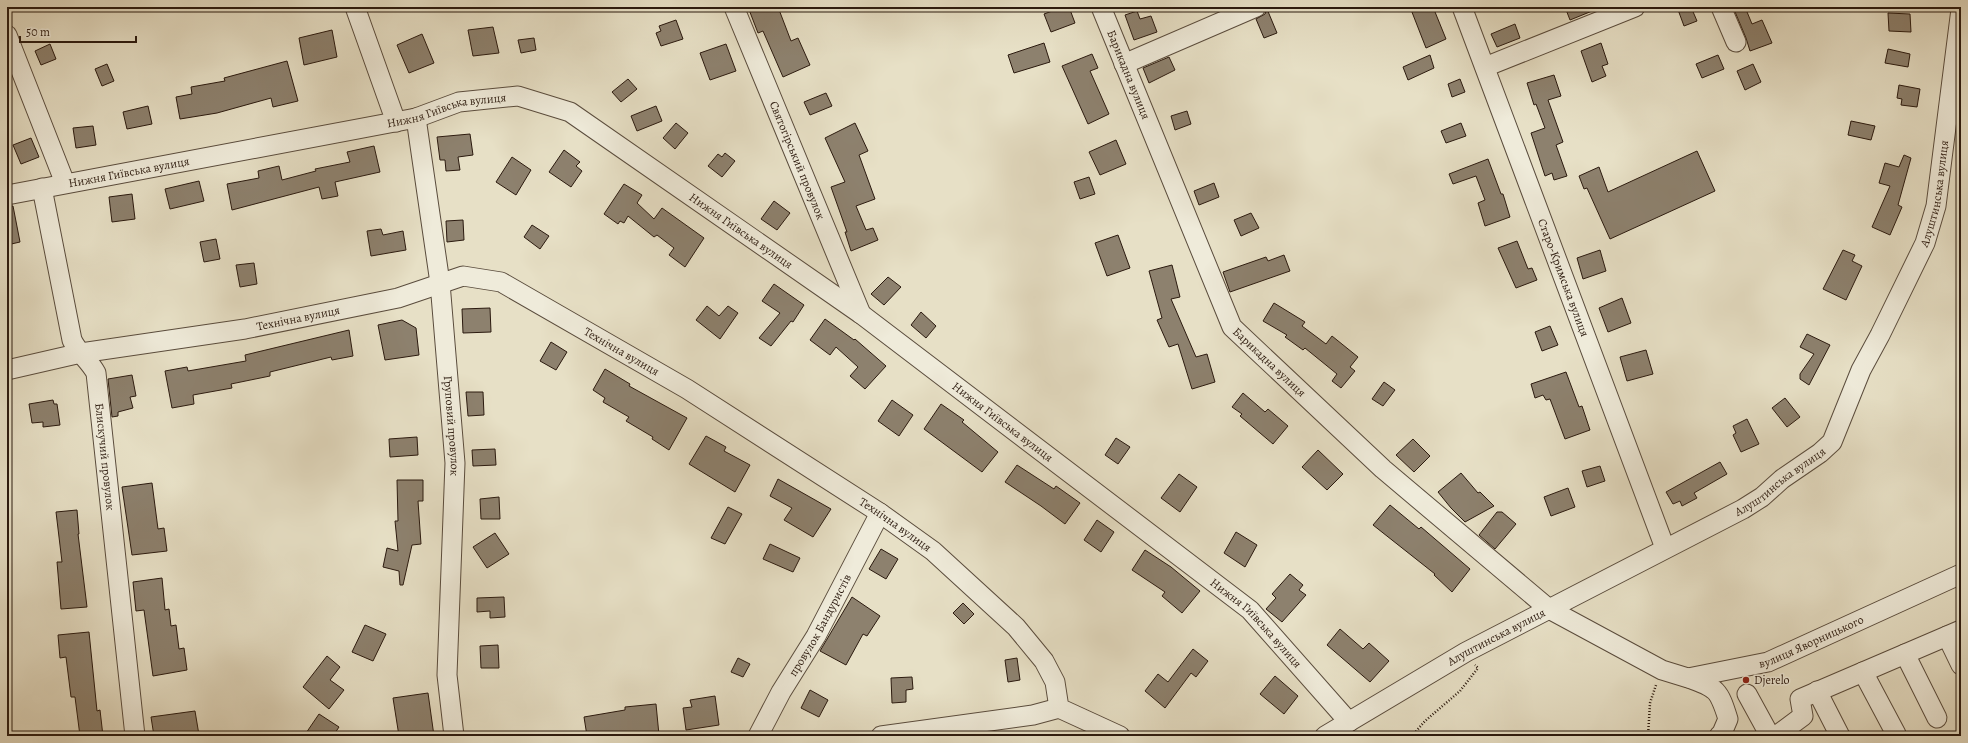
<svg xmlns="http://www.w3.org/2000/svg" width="1968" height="743" font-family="Alegreya,serif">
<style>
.building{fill:#8d816e;stroke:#2b1a0f}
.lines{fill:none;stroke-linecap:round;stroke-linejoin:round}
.minor-casing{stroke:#5a4c3d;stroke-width:21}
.path{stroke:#2b1a0f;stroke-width:2.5;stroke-dasharray:1 2;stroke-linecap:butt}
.minor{stroke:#efebda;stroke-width:19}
.poi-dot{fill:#8f2418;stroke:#efebda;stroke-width:1.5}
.labels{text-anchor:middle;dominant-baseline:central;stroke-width:3;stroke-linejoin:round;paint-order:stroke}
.street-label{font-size:12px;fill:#2b1a0f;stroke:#efebda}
.poi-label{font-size:12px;fill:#2b1a0f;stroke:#efebda;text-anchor:start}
</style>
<rect width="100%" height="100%" fill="#e7e0c6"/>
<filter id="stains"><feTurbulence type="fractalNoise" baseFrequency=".005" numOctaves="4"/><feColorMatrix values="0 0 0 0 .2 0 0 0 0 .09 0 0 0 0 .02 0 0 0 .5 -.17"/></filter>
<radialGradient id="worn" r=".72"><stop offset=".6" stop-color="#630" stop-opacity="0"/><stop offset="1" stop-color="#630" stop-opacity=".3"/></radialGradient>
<!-- building -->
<g class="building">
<path d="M748 7H778L791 41 798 38 810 65 783 77 763 31 758 33Z"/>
<path d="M1063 7H1069L1075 23 1051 32 1044 14Z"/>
<path d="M1410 7H1433L1446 39 1426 48Z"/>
<path d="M1565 7H1602L1570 20Z"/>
<path d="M1677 7H1691L1697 21 1684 26Z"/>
<path d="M1733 7H1745L1752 24 1762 20 1772 43 1750 51 1746 38Z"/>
<path d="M1267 9 1277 33 1264 38 1256 19 1265 14Z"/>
<path d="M1137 11 1140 19 1151 16 1157 32 1134 40 1125 15Z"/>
<path d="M1888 13 1910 14 1911 32 1889 31Z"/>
<path d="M676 20 683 39 661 46 656 33 661 31 659 26Z"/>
<path d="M1515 24 1520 38 1497 47 1491 34Z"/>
<path d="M493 27 499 53 473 56 468 30Z"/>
<path d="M332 30 337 57 304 65 299 38Z"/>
<path d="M422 34 434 63 409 73 397 45Z"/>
<path d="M534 38 536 50 521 53 518 40Z"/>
<path d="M1044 43 1050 62 1014 73 1008 55Z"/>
<path d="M1601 43 1608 64 1602 66 1606 76 1592 82 1581 51Z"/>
<path d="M50 44 56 59 41 65 35 51Z"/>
<path d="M726 44 736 71 710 80 700 53Z"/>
<path d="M1888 49 1910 54 1908 67 1885 63Z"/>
<path d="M1092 54 1098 68 1090 71 1109 114 1088 124 1062 66Z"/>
<path d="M1430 55 1434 68 1408 80 1403 67Z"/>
<path d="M1718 55 1724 69 1702 78 1696 64Z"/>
<path d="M1169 57 1175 70 1149 83 1143 68Z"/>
<path d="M287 61 298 101 273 107 271 98 217 113 180 119 176 97 192 94 191 87 225 81 224 78Z"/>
<path d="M107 64 114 81 102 86 95 69Z"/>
<path d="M1753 64 1761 82 1745 90 1737 71Z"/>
<path d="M1554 75 1561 96 1548 100 1563 142 1556 145 1567 176 1554 180 1552 173 1545 176 1531 133 1545 128 1536 104 1534 105 1527 83Z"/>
<path d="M628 79 637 89 621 102 612 92Z"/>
<path d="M1460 79 1465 92 1452 97 1448 84Z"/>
<path d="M1899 85 1920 89 1917 107 1901 105 1902 99 1897 98Z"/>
<path d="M826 93 832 106 810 115 804 102Z"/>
<path d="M148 106 152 124 127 129 123 112Z"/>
<path d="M656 106 662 121 637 131 631 116Z"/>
<path d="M1187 111 1191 124 1175 130 1171 116Z"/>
<path d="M1851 121 1875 126 1871 140 1848 135Z"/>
<path d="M676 123 688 133 675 149 663 138Z"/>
<path d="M855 123 868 151 859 155 875 199 856 206 866 230 873 228 878 240 851 251 845 232H847L831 187 845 182 825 138Z"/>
<path d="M1461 123 1466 136 1446 143 1441 131Z"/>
<path d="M93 126 96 145 76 148 73 128Z"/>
<path d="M470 134 473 155 458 157 460 170 446 171 445 160H440L437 137Z"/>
<path d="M31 138 39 157 21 164 13 145Z"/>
<path d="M1116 140 1126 164 1100 175 1089 152Z"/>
<path d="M374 146 380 172 335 182 338 196 322 199 319 187 232 210 227 184 259 178 258 171 279 166 282 180 316 171 315 169 350 162 347 152Z"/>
<path d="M564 150 580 162 576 166 582 171 571 187 549 172Z"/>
<path d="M1697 151 1715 191 1610 239 1587 188 1584 189 1579 176 1599 167 1608 192Z"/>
<path d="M725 153 735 161 722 177 708 166 718 154 722 157Z"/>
<path d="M1904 155 1911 158 1898 205 1902 207 1890 235 1872 227 1890 186 1879 183 1885 163 1899 167Z"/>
<path d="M512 157 531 170 516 195 496 182Z"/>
<path d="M1488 159 1501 194H1503L1510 217 1485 226 1478 203 1485 200 1476 176 1453 184 1449 174Z"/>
<path d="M1089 177 1095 194 1080 199 1074 182Z"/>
<path d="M199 181 204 201 170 209 165 189Z"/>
<path d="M1214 183 1219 197 1199 205 1194 191Z"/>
<path d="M624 184 642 195 637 203 654 219 662 208 704 238 685 267 669 255 674 248 657 235 654 237 628 216 624 223 620 221 618 224 604 214Z"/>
<path d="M132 194 135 219 112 222 109 197Z"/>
<path d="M774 201 790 213 777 230 761 219Z"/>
<path d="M13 206 20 242 7 245V207Z"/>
<path d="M1251 213 1259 228 1241 236 1234 220Z"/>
<path d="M463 220 464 240 447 242 446 221Z"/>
<path d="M532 225 549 236 540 249 524 237Z"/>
<path d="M381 229 383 235 403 231 406 250 371 256 367 231Z"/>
<path d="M1118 235 1130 268 1107 276 1095 243Z"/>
<path d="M216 239 220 259 204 262 200 242Z"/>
<path d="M1517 241 1528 269 1532 268 1537 280 1516 288 1498 248Z"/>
<path d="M1600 250 1606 271 1583 279 1577 258Z"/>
<path d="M1843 250 1855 255 1852 261 1862 266 1846 300 1823 289Z"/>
<path d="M1284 255 1290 271 1230 292 1223 272 1266 257 1268 261Z"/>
<path d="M254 263 257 284 240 287 236 265Z"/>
<path d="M1172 265 1180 297 1171 299 1196 357 1207 354 1215 382 1192 389 1178 344 1169 347 1157 320 1162 318 1149 271Z"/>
<path d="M888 277 901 287 884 305 871 294Z"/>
<path d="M774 284 804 305 793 322 791 321 771 346 759 338 780 313 762 301Z"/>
<path d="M1622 298 1631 323 1608 332 1599 308Z"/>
<path d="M1274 303 1305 322 1302 326 1326 344 1332 336 1358 357 1350 367 1355 371 1341 388 1332 381 1337 374 1305 348 1303 350 1285 337 1287 335 1263 321Z"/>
<path d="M707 306 719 316 728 306 738 313 720 339 696 320Z"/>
<path d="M490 308 491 332 463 333 462 309Z"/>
<path d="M921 312 936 326 926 338 911 325Z"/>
<path d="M825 319 854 340 855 339 886 366 865 389 850 376 858 367 836 347 830 355 810 340Z"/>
<path d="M402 320 416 328 419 355 385 360 378 325Z"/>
<path d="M1550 326 1558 345 1542 351 1535 332Z"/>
<path d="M349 330 353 356 332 360 331 357 270 372V376L231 384 232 388 193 395 194 404 172 408 165 371 187 367 188 371 246 361 245 355Z"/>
<path d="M1807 334 1830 345 1809 385 1800 379V374L1814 354 1800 347Z"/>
<path d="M551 342 567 352 556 370 540 361Z"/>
<path d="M1646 350 1653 374 1627 381 1620 357Z"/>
<path d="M605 369 630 384 629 386 687 418 669 450 652 439 653 437 626 421 629 417 603 402 605 398 593 390Z"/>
<path d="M1566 372 1579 407 1582 406 1590 430 1565 439 1550 399 1546 400 1543 395 1535 398 1531 384Z"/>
<path d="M132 375 136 396 130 397 133 408 118 412V416L112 417 108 379Z"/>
<path d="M1384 382 1395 390 1383 406 1372 399Z"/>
<path d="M466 392H483L484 415 468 416Z"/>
<path d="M1243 393 1265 412 1268 409 1288 426 1273 444 1240 416 1242 414 1232 407Z"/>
<path d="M1785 398 1800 417 1787 427 1772 408Z"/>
<path d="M53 400 54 404H57L60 425 43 427V422L32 423 29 404Z"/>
<path d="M892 400 913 415 899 436 878 421Z"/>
<path d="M941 404 964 420 962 422 998 452 982 472 924 429Z"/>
<path d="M1747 419 1759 444 1741 452 1733 435 1736 433 1733 426Z"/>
<path d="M706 436 726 447 724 451 750 465 735 492 689 464Z"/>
<path d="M417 437 418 455 390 457 389 439Z"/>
<path d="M1116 438 1130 447 1118 464 1105 455Z"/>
<path d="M1413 439 1430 456 1414 472 1396 455Z"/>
<path d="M495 449 496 465 473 466 472 450Z"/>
<path d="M1318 450 1343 474 1327 490 1302 467Z"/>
<path d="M1720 462 1727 474 1694 493 1697 498 1682 506 1680 501 1673 504 1666 492Z"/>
<path d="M1017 465 1054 489 1056 486 1080 503 1065 524 1041 506 1005 482Z"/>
<path d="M1600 466 1605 481 1587 487 1582 471Z"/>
<path d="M1461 473 1478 493 1480 492 1494 506 1465 522 1451 508 1438 492Z"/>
<path d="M1179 474 1197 487 1180 512 1161 498Z"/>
<path d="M778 479 831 509 813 537 784 520 792 508 770 496Z"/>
<path d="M397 480H423V501H418L421 544 412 545 403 585H400L399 571 383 567 387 548 398 551 395 521H398Z"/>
<path d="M152 483 158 529 164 528 167 551 132 555 122 487Z"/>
<path d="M1568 488 1575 507 1551 516 1544 497Z"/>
<path d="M499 497 500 519H481L480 499Z"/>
<path d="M1390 505 1419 529 1421 527 1470 569 1452 592 1434 575 1435 574 1373 525Z"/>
<path d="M728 507 742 514 725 544 711 538Z"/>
<path d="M77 510 79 534H78L87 607 61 609 57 562H62L56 512Z"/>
<path d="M1497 512H1502L1516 524 1495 549 1479 535Z"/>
<path d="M1097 520 1114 532 1101 552 1084 540Z"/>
<path d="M1236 532 1257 545 1245 567 1224 553Z"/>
<path d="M495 533 509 554 487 568 473 547Z"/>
<path d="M770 544 800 558 793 572 763 559Z"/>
<path d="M881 549 898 559 886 579 869 569Z"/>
<path d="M1145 550 1171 567 1200 591 1182 613 1162 596 1165 592 1132 570Z"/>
<path d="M1290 574 1303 585 1299 590 1306 595 1282 622 1266 609 1276 598 1272 594Z"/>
<path d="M162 578 165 610 169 609 171 626 176 625 179 649 184 648 187 670 153 676 144 610 136 611 133 582Z"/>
<path d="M504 597 505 617 490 618V611L477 612V598Z"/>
<path d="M852 597 880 616 867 636 863 634 846 665 820 651Z"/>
<path d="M963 603 974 614 964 624 953 613Z"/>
<path d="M365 625 386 634 373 661 352 652Z"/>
<path d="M1340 629 1363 649 1369 643 1389 661 1370 682 1327 645Z"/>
<path d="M89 632 97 711 100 710 103 736H80L75 697H71L66 657 60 658 58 635Z"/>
<path d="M498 645 499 668H481L480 646Z"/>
<path d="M1193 649 1208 661 1196 677 1191 673 1165 708 1145 691 1158 674 1168 682Z"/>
<path d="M327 656 340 667 330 680 344 690 329 709 303 687Z"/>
<path d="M738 658 750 664 743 677 731 672Z"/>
<path d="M1017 658 1020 680 1008 682 1005 660Z"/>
<path d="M1275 676 1298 696 1284 714 1260 694Z"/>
<path d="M912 677 913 689 906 690V702L892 703 891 678Z"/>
<path d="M810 690 828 700 819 717 801 708Z"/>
<path d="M428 693 434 736H399L393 698Z"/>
<path d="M715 696 719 725 686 730 683 708 692 707 690 700Z"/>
<path d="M656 704 659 735 587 736 584 717 625 710V707Z"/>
<path d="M195 711 199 735 154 736 151 717Z"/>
<path d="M319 714 339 727 333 736H304Z"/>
</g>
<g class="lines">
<!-- minor casing -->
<g class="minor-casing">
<g id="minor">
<path d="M355 7 396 122"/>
<path id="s1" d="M734 7 861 314"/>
<path id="s2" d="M1101 7 1232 327 1383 469 1549 609 1662 670 1688 678 1768 662 1961 574"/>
<path id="s3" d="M1462 7 1665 548"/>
<path d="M1721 7 1736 42"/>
<path d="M7 35 65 183"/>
<path d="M1124 64 1256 7"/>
<path d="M1485 67 1635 7"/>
<path id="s4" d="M416 118 440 283 455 463 447 675 454 736"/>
<path id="s5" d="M42 188 72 340C78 353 89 360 96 373L135 736"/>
<path id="s6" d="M7 195 416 118 459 102 518 96 570 112 861 314 1250 610 1349 722"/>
<path id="s7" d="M7 370 81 353 245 329 398 298 463 276 501 282 687 389 880 513 933 551 1016 627 1044 661 1055 682 1059 708 1120 736"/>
<path d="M1947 636 1961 665"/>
<path d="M1905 654 1937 718"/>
<path d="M1863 672 1896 734"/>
<path d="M1689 678C1717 688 1719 690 1728 719L1722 733 1719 736"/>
<path d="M1817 691 1840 736"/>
<path d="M1747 694 1770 736"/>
<path id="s8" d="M758 736 781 692 816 636 880 513"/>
<path d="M881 736 1033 715 1059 708"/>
<path id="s9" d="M1325 736 1466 652 1743 509 1762 497 1782 479 1820 453 1832 442 1861 370 1880 335 1925 243 1936 206 1961 9"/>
<path d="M1776 736 1803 716 1800 699 1961 630"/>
</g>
</g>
<!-- path -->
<g class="path">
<path d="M1412 736 1425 721 1460 691 1478 668 1475 665"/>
<path d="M1648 736 1650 703 1656 685"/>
</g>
<!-- minor -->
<use href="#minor" class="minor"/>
</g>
<!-- markers -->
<circle class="poi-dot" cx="1746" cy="680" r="4"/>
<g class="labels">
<!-- street labels -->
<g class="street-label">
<text stroke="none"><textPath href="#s2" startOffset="73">Барикадна вулиця</textPath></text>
<text stroke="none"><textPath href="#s6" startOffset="448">Нижня Гиївська вулиця</textPath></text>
<text stroke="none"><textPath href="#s1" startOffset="166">Святогірський провулок</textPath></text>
<text stroke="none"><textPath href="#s6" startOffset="124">Нижня Гиївська вулиця</textPath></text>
<text stroke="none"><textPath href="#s9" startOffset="858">Алуштинська вулиця</textPath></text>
<text stroke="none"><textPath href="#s6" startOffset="784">Нижня Гиївська вулиця</textPath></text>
<text stroke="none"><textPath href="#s3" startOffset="289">Старо-Кримська вулиця</textPath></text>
<text stroke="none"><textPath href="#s7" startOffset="296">Технічна вулиця</textPath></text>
<text stroke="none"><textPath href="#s7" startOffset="644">Технічна вулиця</textPath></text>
<text stroke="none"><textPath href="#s2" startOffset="397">Барикадна вулиця</textPath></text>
<text stroke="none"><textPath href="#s6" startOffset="1108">Нижня Гиївська вулиця</textPath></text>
<text stroke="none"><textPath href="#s4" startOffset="310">Груповий провулок</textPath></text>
<text stroke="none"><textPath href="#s5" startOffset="280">Блискучий провулок</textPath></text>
<text stroke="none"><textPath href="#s9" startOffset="522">Алуштинська вулиця</textPath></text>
<text stroke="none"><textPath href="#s7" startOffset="968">Технічна вулиця</textPath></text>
<text stroke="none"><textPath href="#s6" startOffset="1432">Нижня Гиївська вулиця</textPath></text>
<text stroke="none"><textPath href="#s8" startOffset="127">провулок Бандуристів</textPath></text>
<text stroke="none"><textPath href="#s9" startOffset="198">Алуштинська вулиця</textPath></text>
<text stroke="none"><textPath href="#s2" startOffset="1055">вулиця Яворницького</textPath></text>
</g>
<!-- poi labels -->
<g class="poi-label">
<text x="1754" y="680">Djerelo</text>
</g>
</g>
<!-- margin -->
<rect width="1968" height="743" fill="none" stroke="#e7e0c6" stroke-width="24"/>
<rect x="8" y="8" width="1952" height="727" fill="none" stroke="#2b1a0f" stroke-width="2"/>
<rect x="12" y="12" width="1944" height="719" fill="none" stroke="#2b1a0f"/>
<!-- scale -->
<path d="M20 36v6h116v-6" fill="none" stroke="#2b1a0f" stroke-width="2"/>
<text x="26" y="36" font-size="12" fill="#2b1a0f" stroke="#efebda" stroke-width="3" paint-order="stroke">50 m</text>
<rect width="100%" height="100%" filter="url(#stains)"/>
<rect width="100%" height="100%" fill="url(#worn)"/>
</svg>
